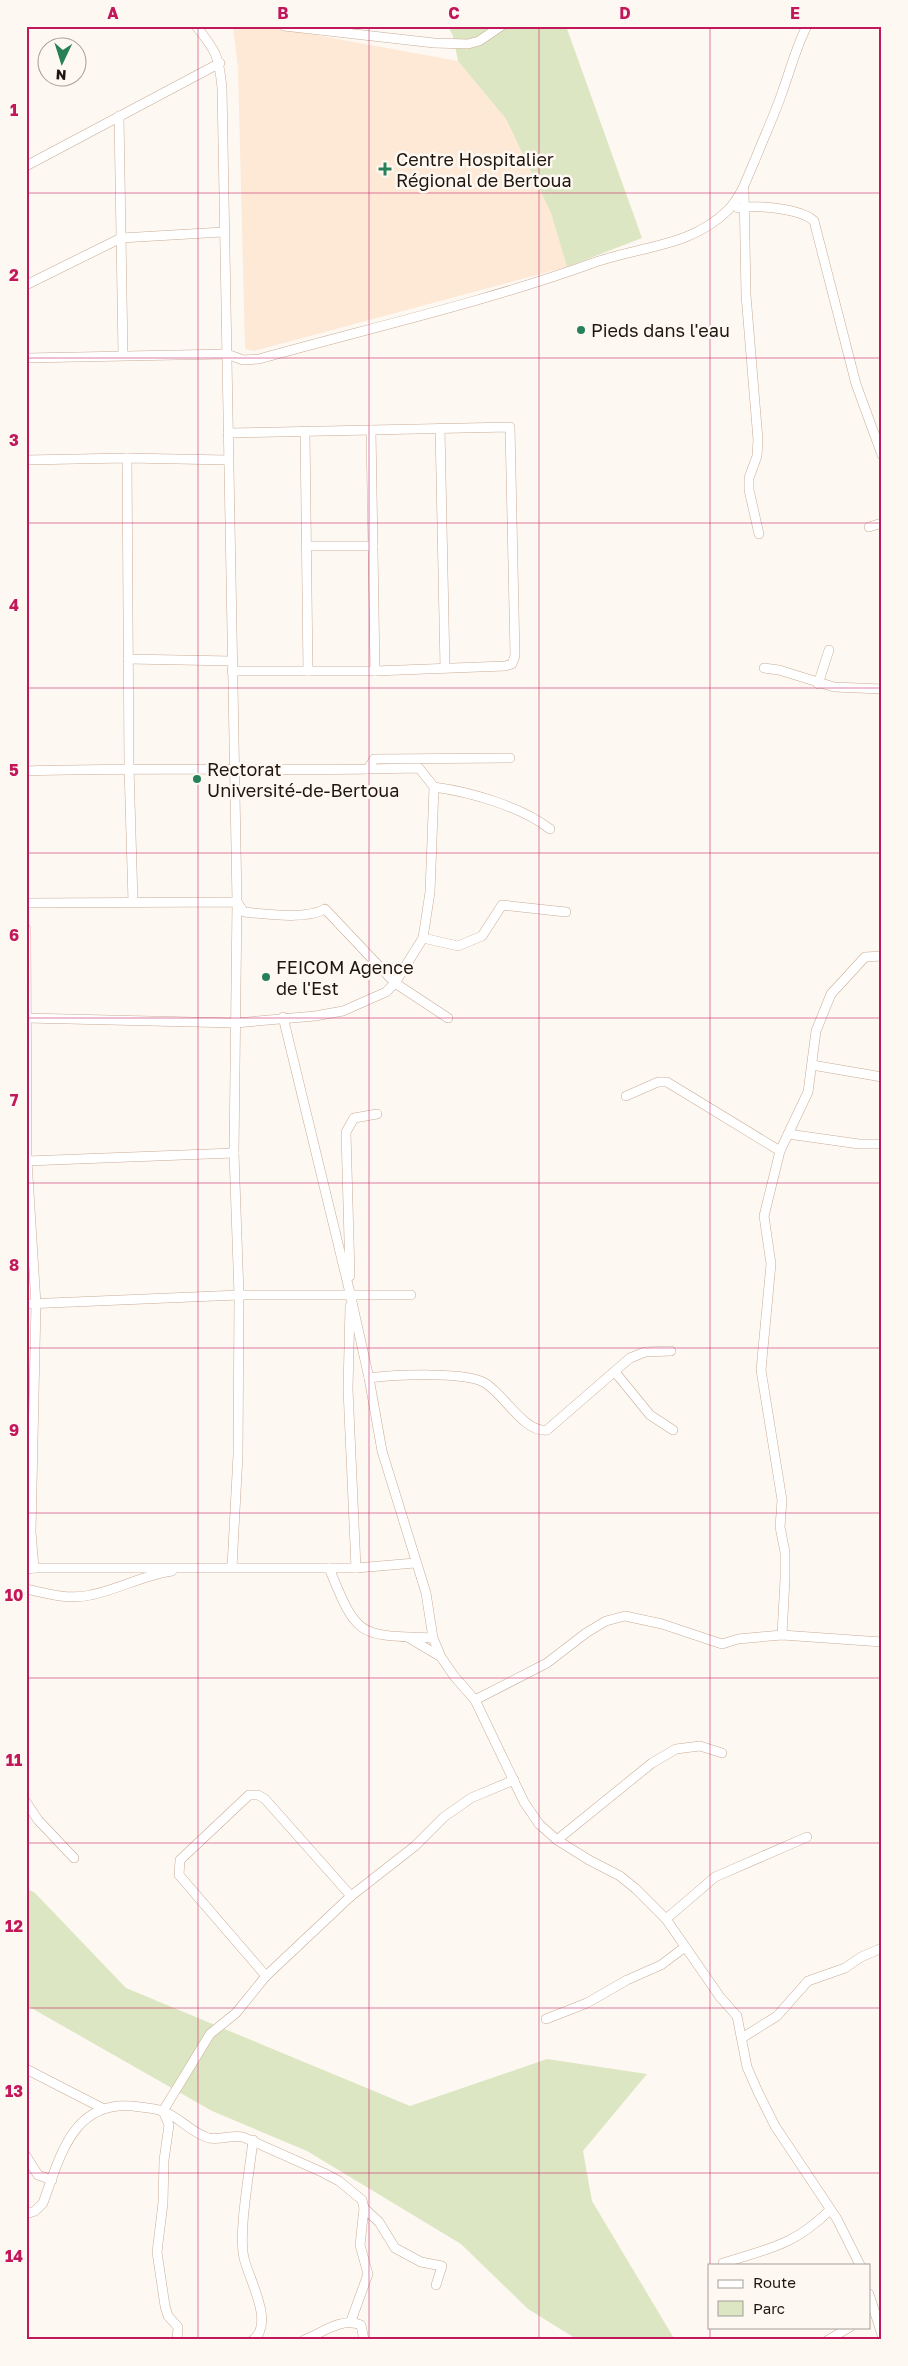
<svg xmlns="http://www.w3.org/2000/svg" width="908" height="2366" font-family="'Golos Text',sans-serif">
<style>
.built{fill:#fee9d7}
.green{fill:#dde6c2}
.lines{fill:none;stroke-linecap:round;stroke-linejoin:round}
.street-casing{stroke:#c8ac95;stroke-width:10}
.street{stroke:#fff;stroke-width:9}
.grid{fill:none;stroke:#c2185b;stroke-width:1;stroke-opacity:0.55}
.poi-dot{fill:#278156;stroke:#fef8f3;stroke-width:2}
.labels{text-anchor:middle;dominant-baseline:central;stroke-width:5;stroke-linejoin:round;paint-order:stroke}
.poi-label{font-size:18px;fill:#20160e;stroke:#fef8f3;text-anchor:start}
.neatline{fill:none;stroke:#c2185b;stroke-width:2}
.grid-label{font-size:16px;text-anchor:middle;font-weight:bold;fill:#c2185b}
</style>
<rect width="100%" height="100%" fill="#fef8f3"/>
<!-- built -->
<path class="built" d="M233 26H266L458 61 506 119 551 213 567 267 254 351 245 349 238 68Z"/>
<!-- green -->
<g class="green">
<path d="M448 26H566L642 238 567 267 551 213 506 119 458 61 453 36Z"/>
<path d="M26 1888 35 1893 126 1988 410 2106 547 2059 647 2074 583 2151 592 2201 675 2340H578L528 2309 461 2244 307 2151 212 2111 26 2005Z"/>
</g>
<g class="lines">
<!-- street casing -->
<g class="street-casing">
<g id="street">
<path d="M196 26C216 51 219 56 222 88L237 902 234 1153 239 1295 238 1455 232 1567"/>
<path d="M284 26 434 43 468 44 479 41 501 26"/>
<path d="M119 116 123 355"/>
<path d="M26 166 220 63"/>
<path d="M744 189 746 295 758 440 757 456 749 478V490L759 534"/>
<path d="M738 208C757 205 800 208 814 221L856 384 882 455"/>
<path d="M26 285 121 238 223 232"/>
<path d="M26 358 227 354 243 360 259 359C370 328 485 302 593 263 641 246 691 247 728 210 742 196 747 177 755 160 764 137 775 114 783 90 791 68 796 47 807 26"/>
<path d="M440 428 445 668"/>
<path d="M371 430 375 671"/>
<path d="M305 431 308 671"/>
<path d="M228 433 510 427 515 656 512 664 505 666 375 671H232"/>
<path d="M127 458 129 767 133 902"/>
<path d="M26 460 127 458 227 460"/>
<path d="M869 527 882 523"/>
<path d="M307 546H373"/>
<path d="M128 659 232 661"/>
<path d="M764 668 779 670 834 687 882 689"/>
<path d="M818 684 829 650"/>
<path d="M26 771C140 767 254 771 368 769L374 759 510 758"/>
<path d="M434 787C471 792 522 807 550 829"/>
<path d="M26 903 237 902 244 912C266 914 306 920 325 909L395 983 448 1018"/>
<path d="M26 929 27 1161 36 1304 31 1532 34 1568 26 1569"/>
<path d="M423 938 458 946 482 936 502 905 566 912"/>
<path d="M283 1017 350 1293 369 1378 382 1451 426 1593 433 1638 441 1657 454 1676 475 1700 547 1663 586 1633 606 1621 625 1616 662 1624 722 1644 738 1639 782 1635 882 1642"/>
<path d="M26 1018 235 1023 315 1016 343 1011 386 992 395 983 423 938 430 892 434 787 419 768 368 769"/>
<path d="M812 1065 882 1077"/>
<path d="M626 1096 658 1082H667L780 1151"/>
<path d="M788 1134 859 1144H882"/>
<path d="M27 1161 234 1153"/>
<path d="M350 1276 346 1132 354 1118 377 1114"/>
<path d="M26 1304 239 1295H411"/>
<path d="M350 1306 348 1389 356 1568"/>
<path d="M615 1372 650 1415 673 1430"/>
<path d="M369 1378C393 1375 465 1371 485 1383 505 1395 524 1433 547 1430L630 1358 645 1352 671 1351"/>
<path d="M28 1568H356L415 1563"/>
<path d="M329 1568C358 1639 358 1635 433 1638"/>
<path d="M26 1589C47 1594 70 1600 91 1595 119 1589 144 1575 172 1571"/>
<path d="M782 1635 785 1579V1552L780 1527 782 1500 761 1370 771 1264 764 1216 780 1151 808 1092 816 1031 831 994 865 957 882 956"/>
<path d="M409 1638 441 1657"/>
<path d="M475 1700 524 1802 539 1824 557 1840 589 1860 620 1876 636 1889 666 1919 720 1997 737 2016 747 2067 758 2092 775 2126 837 2219 860 2265"/>
<path d="M26 1802 38 1820 74 1858"/>
<path d="M557 1840 652 1763 676 1749 700 1746 722 1753"/>
<path d="M666 1919 715 1877 807 1837"/>
<path d="M266 1976 179 1875 180 1860 249 1795H258L265 1799 351 1896"/>
<path d="M546 2019 587 2003 627 1980 661 1965 685 1947"/>
<path d="M742 2038 777 2016 808 1981 845 1968 861 1957 882 1948"/>
<path d="M26 2069 102 2108"/>
<path d="M163 2111 210 2034 236 2013 266 1976 351 1896 415 1846 444 1817 471 1798 514 1780"/>
<path d="M163 2111 169 2125 164 2160 163 2203 157 2252 165 2306 168 2316 178 2327 177 2340"/>
<path d="M253 2140C250 2170 238 2232 244 2258 249 2280 275 2323 253 2340"/>
<path d="M26 2156 38 2175 52 2180"/>
<path d="M364 2208 379 2222 395 2248 421 2262 442 2266 436 2285"/>
<path d="M26 2214 35 2211 43 2203C61 2154 74 2096 140 2107 147 2108 155 2108 162 2111 179 2116 192 2134 209 2138 220 2140 231 2135 243 2137L324 2173 339 2181 362 2200 364 2208 360 2245 368 2274 351 2321"/>
<path d="M723 2263C770 2248 793 2246 830 2210"/>
<path d="M869 2294 882 2335"/>
<path d="M304 2340C323 2333 340 2317 361 2325L364 2340"/>
<path d="M828 2340 850 2327"/>
</g>
</g>
<!-- street -->
<use href="#street" class="street"/>
</g>
<!-- grid -->
<path class="grid" d="M198 26V2340M369 26V2340M539 26V2340M710 26V2265M26 193H882M26 358H882M26 523H882M26 688H882M26 853H882M26 1018H882M26 1183H882M26 1348H882M26 1513H882M26 1678H882M26 1843H882M26 2008H882M26 2173H882M710 2327V2340"/>
<!-- markers -->
<g class="poi-dot">
<path d="M382.5 161.5h5v5h5v5h-5v5h-5v-5h-5v-5h5z"/>
<circle cx="581" cy="330" r="5"/>
<circle cx="197" cy="779" r="5"/>
<circle cx="266" cy="977" r="5"/>
</g>
<g class="labels">
<!-- poi labels -->
<g class="poi-label">
<text x="396" y="159">Centre Hospitalier<tspan x="396" dy="21">Régional de Bertoua</tspan></text>
<text x="591" y="330">Pieds dans l'eau</text>
<text x="207" y="769">Rectorat<tspan x="207" dy="21">Université-de-Bertoua</tspan></text>
<text x="276" y="967">FEICOM Agence<tspan x="276" dy="21">de l'Est</tspan></text>
</g>
</g>
<!-- border -->
<rect width="908" height="2366" fill="none" stroke="#fef8f3" stroke-width="55"/>
<!-- legend -->
<rect x="708" y="2264" width="162" height="65" fill="#fef8f3" stroke="#a59e97"/>
<rect x="718" y="2280" width="25" height="8" fill="#ffffff" stroke="#a59e97"/>
<text x="753" y="2288" font-size="15" fill="#20160e">Route</text>
<rect x="718" y="2301" width="25" height="15" fill="#dde6c2" stroke="#a59e97"/>
<text x="753" y="2314" font-size="15" fill="#20160e">Parc</text>
<!-- north arrow -->
<g transform="translate(62 62) rotate(184)"><circle r="24" fill="#fef8f3" stroke="#a59e97"/>
<path d="M0-4L9 19L0 12L-9 19Z" fill="#278156"/>
<text y="-8" font-size="14" font-weight="bold" text-anchor="middle" fill="#20160e">N</text>
</g>
<rect x="28" y="28" width="852" height="2310" class="neatline"/>
<g class="grid-label">
<text x="113" y="19">A</text>
<text x="283" y="19">B</text>
<text x="454" y="19">C</text>
<text x="625" y="19">D</text>
<text x="795" y="19">E</text>
<text x="14" y="116">1</text>
<text x="14" y="281">2</text>
<text x="14" y="446">3</text>
<text x="14" y="611">4</text>
<text x="14" y="776">5</text>
<text x="14" y="941">6</text>
<text x="14" y="1106">7</text>
<text x="14" y="1271">8</text>
<text x="14" y="1436">9</text>
<text x="14" y="1601">10</text>
<text x="14" y="1766">11</text>
<text x="14" y="1932">12</text>
<text x="14" y="2097">13</text>
<text x="14" y="2262">14</text>
</g>
</svg>
